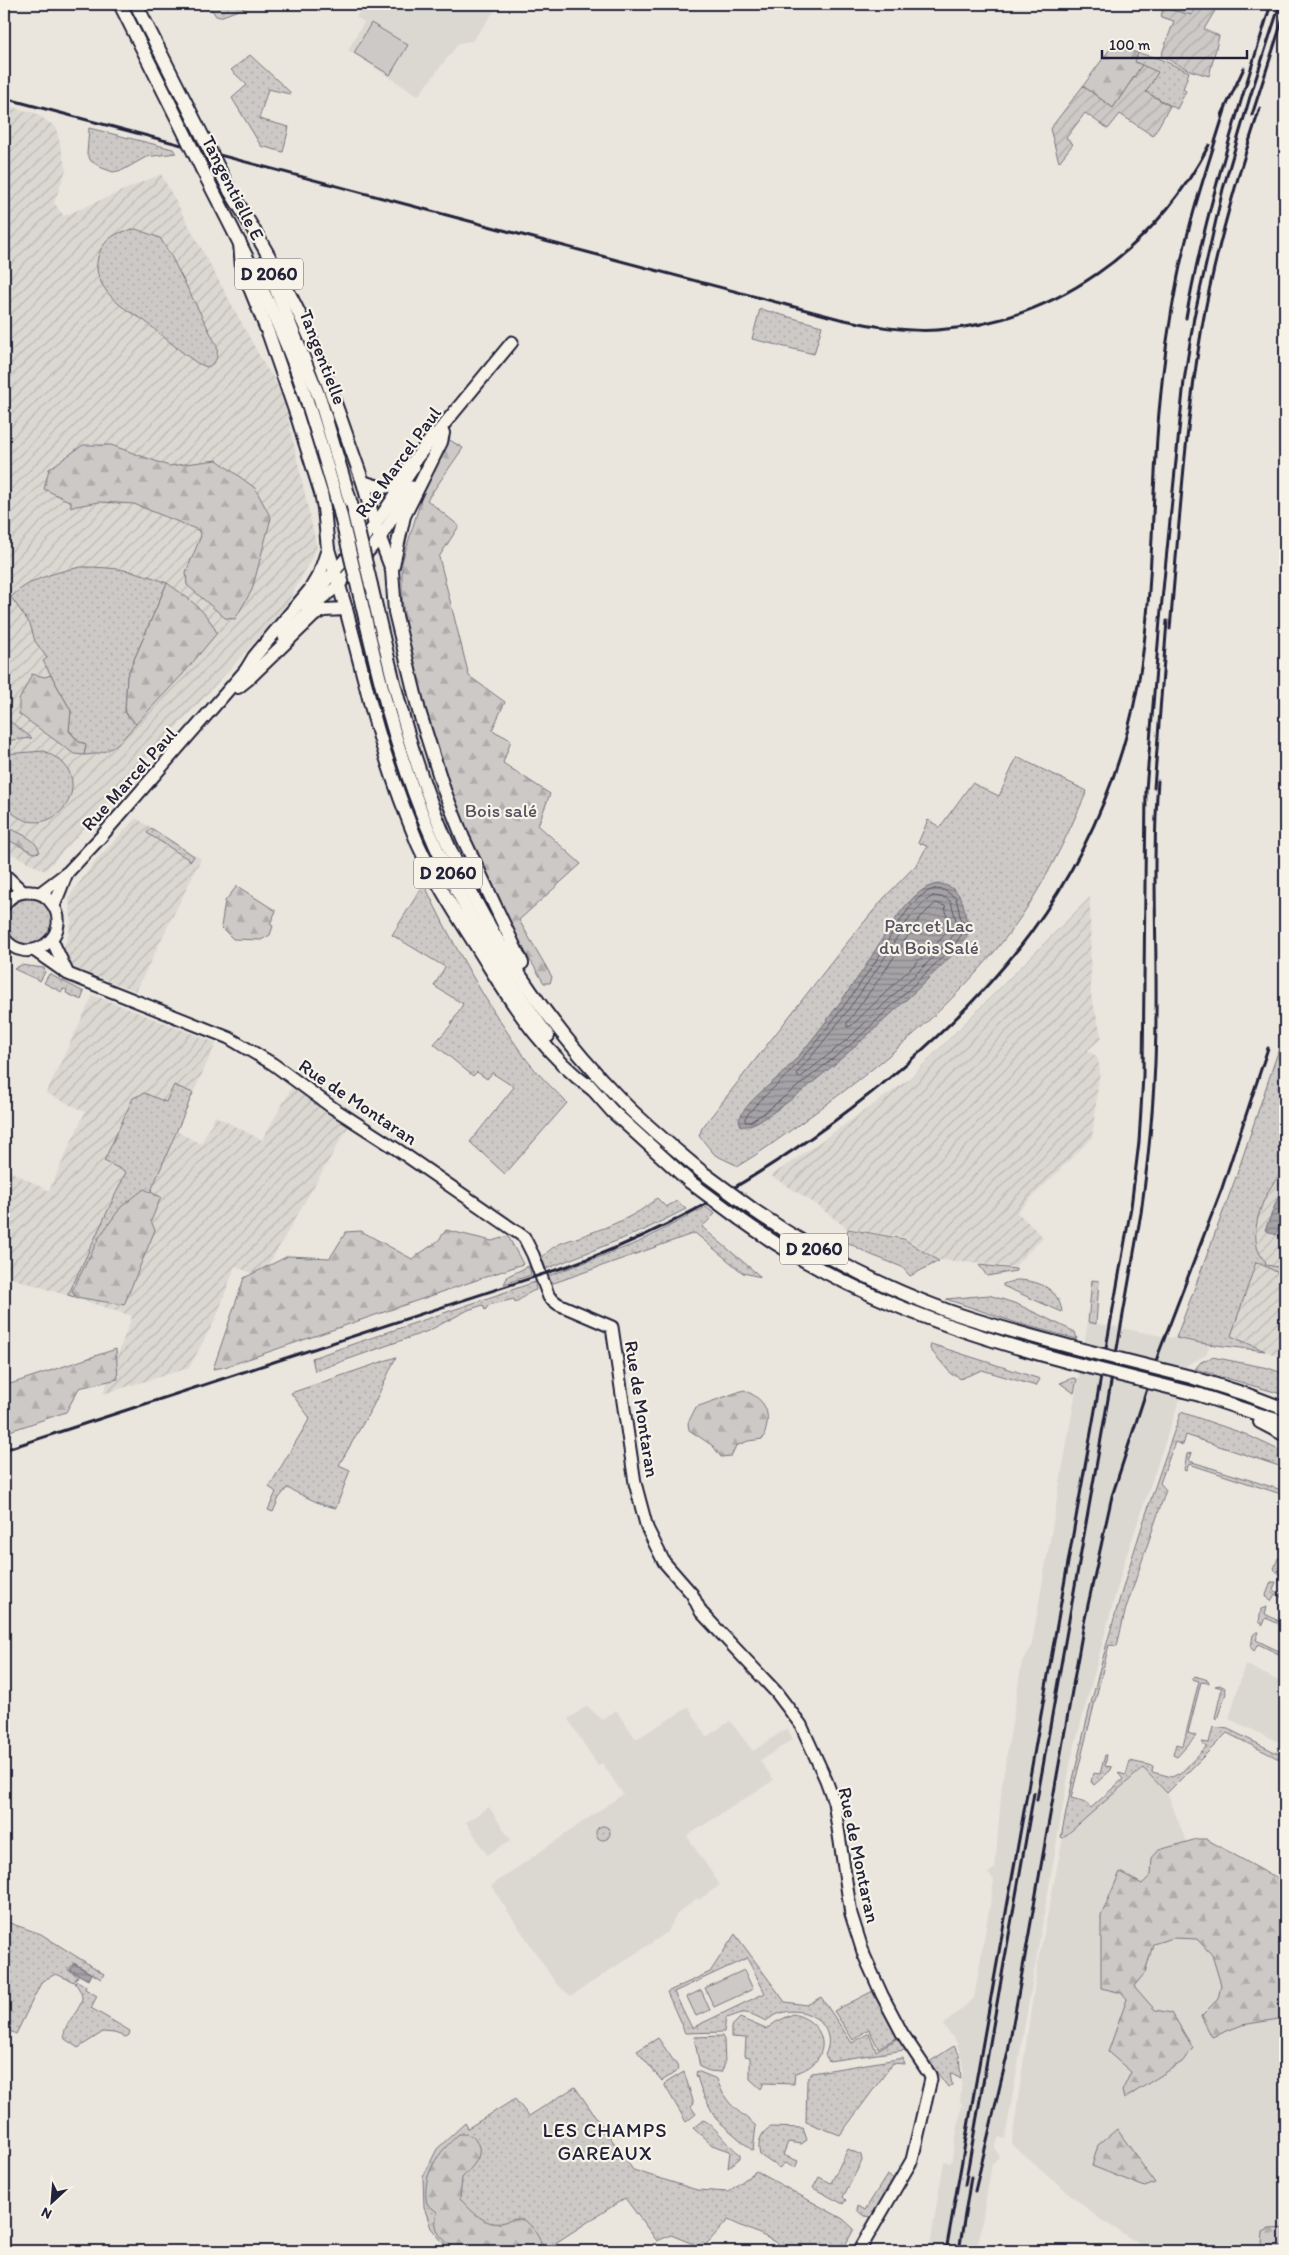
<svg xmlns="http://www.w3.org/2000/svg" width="1289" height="2255" font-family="Itim,sans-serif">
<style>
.built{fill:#dbd8d2}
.industrial{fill:url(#industrial-furrows)}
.grass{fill:url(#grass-dots);stroke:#787680;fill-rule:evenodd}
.forest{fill:url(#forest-firs);stroke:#787680}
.garden{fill:url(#garden-furrows);stroke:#787680}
.pitch{fill:#cdc9c6;stroke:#787680}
.water{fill:url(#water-rules);stroke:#716f7b}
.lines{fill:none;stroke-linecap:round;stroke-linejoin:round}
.shore{stroke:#575666;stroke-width:1}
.secondary-casing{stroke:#22223b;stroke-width:15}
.primary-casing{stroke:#22223b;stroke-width:16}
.secondary{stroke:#f7f3e8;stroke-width:11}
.primary{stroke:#f7f3e8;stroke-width:12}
.rail{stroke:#22223b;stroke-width:3}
.primary-bridge-casing{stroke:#22223b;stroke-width:16;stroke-linecap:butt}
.primary-bridge{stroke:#f7f3e8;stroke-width:12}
.labels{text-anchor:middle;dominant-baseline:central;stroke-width:4.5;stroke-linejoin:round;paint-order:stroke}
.shield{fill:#f7f3e8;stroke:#62616f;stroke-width:1}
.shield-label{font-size:18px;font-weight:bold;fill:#22223b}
.street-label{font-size:19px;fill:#22223b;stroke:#f7f3e8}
.park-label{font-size:19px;fill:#555465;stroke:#f7f3e8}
.neighbourhood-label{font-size:20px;letter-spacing:1px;fill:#22223b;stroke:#f7f3e8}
</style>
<defs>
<pattern id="industrial-furrows" width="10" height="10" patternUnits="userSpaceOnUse" patternTransform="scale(1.25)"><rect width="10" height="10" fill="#dbd8d2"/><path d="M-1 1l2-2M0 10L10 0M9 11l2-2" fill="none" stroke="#bcb9b5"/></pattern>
<pattern id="grass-dots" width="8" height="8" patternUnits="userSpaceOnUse" patternTransform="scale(1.25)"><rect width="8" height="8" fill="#cdc9c6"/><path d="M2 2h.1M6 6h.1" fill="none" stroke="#b0acab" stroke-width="1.8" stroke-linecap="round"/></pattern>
<pattern id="forest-firs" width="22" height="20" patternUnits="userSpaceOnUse" patternTransform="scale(1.25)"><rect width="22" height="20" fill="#cdc9c6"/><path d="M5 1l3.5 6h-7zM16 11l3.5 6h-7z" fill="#b0acab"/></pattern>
<pattern id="garden-furrows" width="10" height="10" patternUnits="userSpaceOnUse" patternTransform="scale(1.25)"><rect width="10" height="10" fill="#cdc9c6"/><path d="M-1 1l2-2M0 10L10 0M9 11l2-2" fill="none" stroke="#b0acab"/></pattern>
<pattern id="water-rules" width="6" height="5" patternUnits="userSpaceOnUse" patternTransform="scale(1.25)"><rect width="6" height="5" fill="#a6a3a6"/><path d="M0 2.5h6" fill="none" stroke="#878488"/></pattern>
</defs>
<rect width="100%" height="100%" fill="#eae6de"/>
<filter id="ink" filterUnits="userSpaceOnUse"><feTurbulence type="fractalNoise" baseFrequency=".02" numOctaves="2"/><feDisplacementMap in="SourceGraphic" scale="10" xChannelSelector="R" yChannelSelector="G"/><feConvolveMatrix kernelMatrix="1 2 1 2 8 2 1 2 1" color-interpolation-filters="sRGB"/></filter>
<g filter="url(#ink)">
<!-- built -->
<g class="built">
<path d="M364 4H500L472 41 459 43 418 96 348 50 364 22 356 17Z"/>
<path d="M1088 1322 1210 1345 1206 1355 1187 1365 1178 1404 1124 1563 1071 1760 1005 2139 999 2137 995 2147 999 2157 992 2164 977 2251H929L944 2161 951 2163 962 2104 960 2101 963 2068 960 2052 957 2045 958 2044 943 2025 974 1998 994 1880 988 1873 995 1868 1002 1784 1022 1661 1031 1648Z"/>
<path d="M1245 1664 1285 1684V1745L1229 1719Z"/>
<path d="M587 1706 603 1720 616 1710 636 1739 689 1707 706 1737 730 1721 753 1751 787 1728 793 1739 760 1761 774 1780 687 1836 720 1885 699 1900 697 1898 676 1915 668 1932 571 1996 557 1985 491 1886 623 1794 602 1763 598 1766 568 1719Z"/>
<path d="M1143 1768 1168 1794 1196 1868 1285 1913V2251H1150L1097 2217 1013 2146 1012 2141 1038 1961 1063 1838Z"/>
<path d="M489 1807 511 1840 487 1855 466 1822Z"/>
</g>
<!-- industrial -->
<g class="industrial">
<path d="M4 105 35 113 56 127 66 170 54 203 64 216 161 174 266 368 272 375 284 400 317 548 284 610 45 871 4 850Z"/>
<path d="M136 818 201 859 136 991 76 969 66 960 62 951 69 932 71 920 69 899 71 894 95 861Z"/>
<path d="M1090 897 1091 995 1102 1038 1088 1050 1097 1057 1100 1069 1092 1138 1017 1212 1043 1237 1014 1267 939 1260 904 1237 846 1228 817 1205 771 1176 908 1080Z"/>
<path d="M93 995 216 1043 162 1162 178 1132 201 1144 215 1116 262 1140 292 1087 348 1127 261 1278 235 1266 217 1316 189 1368 103 1394 132 1316 8 1277 4 1281V1168L49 1191 85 1112 46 1093Z"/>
<path d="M1285 1031V1359L1265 1351 1200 1343 1176 1339 1236 1177Z"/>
</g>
<!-- grass -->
<g class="grass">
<path d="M208 4H254L220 17 216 16Z"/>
<path d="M1164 4H1197L1192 16 1163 8Z"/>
<path d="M1138 53 1160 59 1189 72 1183 89 1186 91 1177 109 1146 92 1142 65 1134 62Z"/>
<path d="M250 55 290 92V94L268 89 259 119 289 127 283 152 261 146 232 98 247 85 231 70Z"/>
<path d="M89 128 173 149 176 153 146 157 123 170 113 172 102 168 91 161 87 154Z"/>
<path d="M136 229 160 238 170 254 217 346C218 357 217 363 207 367L197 363C179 351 163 336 146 322 142 318 137 317 133 314 111 301 87 276 101 249 109 235 121 231 136 229Z"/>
<path d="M760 309 822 326 814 354 752 339Z"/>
<path d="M81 567C114 567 136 570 167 583L127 676 125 713 136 724C119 743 112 754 84 755L86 744 79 742 69 730 71 711 43 661 47 658 35 641 30 624 11 597C29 579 56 572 81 567Z"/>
<path d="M4 717 32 738 4 741 5 734Z"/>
<path d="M44 751C49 754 56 757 61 761 95 792 44 851 4 805V754Z"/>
<path d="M1017 757 1087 791C1065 841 1041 892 1007 936 953 1006 881 1065 809 1117 786 1134 763 1151 738 1166L715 1155 699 1136 702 1128 842 949 884 898 918 863 927 846 918 843 928 820 940 827 972 783 999 796Z"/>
<path d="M151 828 194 856 191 861 147 833Z"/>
<path d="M424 884C453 945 486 1004 526 1059 538 1075 554 1089 567 1103L505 1174 470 1142 514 1087 492 1073 487 1079 477 1072 473 1076 434 1044 450 1026 463 1004 434 986 445 967 392 935Z"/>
<circle cx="29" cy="922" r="23"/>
<path d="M21 965 44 968 45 972 40 981 14 969Z"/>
<path d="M49 974 84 992 81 1000 66 993 67 990 63 989 62 992 44 983Z"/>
<path d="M1285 1031V1152L1281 1165 1282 1173C1263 1191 1243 1241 1266 1262L1265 1265 1285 1268V1276L1256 1262 1231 1336 1265 1351 1200 1343 1176 1338 1236 1177Z"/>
<path d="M174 1085 193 1093 148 1198 105 1235 74 1297 68 1295 126 1172 104 1161 133 1098 144 1093 166 1102Z"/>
<path d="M657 1198 666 1207 677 1201 686 1209 644 1230 546 1269 542 1258C555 1242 566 1242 585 1235 610 1226 637 1216 657 1198Z"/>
<path d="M706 1207 715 1214 702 1227 761 1277 743 1273 695 1233 551 1284 548 1276 637 1243Z"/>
<path d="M848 1229 904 1239 939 1261 910 1276 902 1267 869 1254 845 1241Z"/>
<path d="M979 1265 1016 1269V1271L987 1276Z"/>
<path d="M529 1266 531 1275 504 1284 508 1276Z"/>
<path d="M1016 1280C1037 1280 1059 1288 1062 1312L1003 1286V1284Z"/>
<path d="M1092 1280 1099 1281 1096 1324 1088 1322Z"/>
<path d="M535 1282 536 1290C526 1293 523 1299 515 1302L514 1299 489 1305 485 1310 483 1305 468 1310 428 1331 315 1371 312 1358Z"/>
<path d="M989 1295 1017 1304 1075 1332 1077 1339 1017 1323 946 1299Z"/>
<path d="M931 1344 1040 1379 1036 1386 982 1370 960 1379 956 1375H952L930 1349Z"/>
<path d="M396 1357 373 1406 339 1465 350 1470 336 1508 323 1505 287 1488 279 1498 273 1512 268 1510 276 1492 269 1487 310 1418 291 1393Z"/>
<path d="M1212 1357 1268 1368 1285 1374V1395L1195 1369 1201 1362Z"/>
<path d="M1073 1378 1077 1379 1074 1393 1060 1383Z"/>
<path d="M1181 1412 1245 1434 1285 1453V1468L1186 1435 1183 1445 1175 1442 1160 1483 1166 1490 1126 1608 1117 1646 1109 1645 1071 1798 1086 1802 1091 1808 1123 1779 1118 1773 1126 1775 1130 1761 1153 1766 1152 1772 1172 1777 1178 1774 1179 1775 1206 1747 1202 1742 1209 1743 1213 1727 1228 1729 1285 1757V1762L1227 1733 1167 1793 1143 1768 1063 1838 1061 1837C1089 1693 1131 1551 1181 1412Z"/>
<path d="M1192 1453 1189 1461 1285 1491V1503L1282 1502 1284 1495 1189 1464 1186 1471 1184 1470 1187 1454Z"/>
<path d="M1278 1558H1285L1281 1564 1285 1566V1570L1283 1569 1280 1575 1274 1569Z"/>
<path d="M1271 1582H1276L1273 1590 1285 1596V1599L1275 1594 1271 1601 1267 1598 1266 1595Z"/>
<path d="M1267 1607 1265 1614 1285 1624V1627L1266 1618 1263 1625 1259 1622 1261 1609Z"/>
<path d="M1256 1632H1259L1256 1640 1285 1654V1657L1258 1644 1254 1651 1251 1648 1253 1635Z"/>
<path d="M1195 1676 1208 1680 1209 1683 1201 1682 1188 1733 1196 1736 1177 1757 1173 1755 1176 1744 1183 1746 1199 1681 1192 1679Z"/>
<path d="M1220 1685 1225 1688 1226 1693 1217 1719 1215 1718 1222 1688 1215 1686Z"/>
<path d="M1105 1755H1107L1105 1766 1112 1767 1111 1770 1094 1785 1091 1782 1093 1773 1100 1774Z"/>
<circle cx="603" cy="1833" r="7"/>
<path d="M4 1921 41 1934 104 1974 101 1979 74 1963 68 1970 78 1976 74 1982 56 1974 42 1981 16 2034 4 2028Z"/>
<path d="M735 1934 785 2002 807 2005 821 1997 852 2043 869 2033 876 2051 898 2038 905 2050 829 2061 825 2055C841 2023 797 1996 766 2021 759 2018 750 2012 742 2013 737 2014 732 2017 726 2018L724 2032 685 2033 667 1992 710 1972ZM747 1958 765 1993 692 2028 674 1992Z"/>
<path d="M77 1981 86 1986 85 1989 97 1996 91 2008 130 2031 129 2035 126 2037 114 2033 103 2032 78 2048 65 2039C60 2025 81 2012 82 1998 82 1993 78 1987 75 1983Z"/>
<path d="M873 1991 898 2037 878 2048 869 2029 853 2040 834 2011Z"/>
<path d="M793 2014C831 2023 832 2064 795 2073L794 2084 764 2083 761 2089 750 2079V2057L745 2056 746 2038 731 2037V2027L740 2018 766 2029 776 2022Z"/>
<path d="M722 2036 724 2040 725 2064 721 2072 709 2071 700 2067 694 2037Z"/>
<path d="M658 2038 678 2067 677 2071 662 2081 637 2051Z"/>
<path d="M954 2046 959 2054 961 2079 950 2073 952 2085 948 2087 929 2062Z"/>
<path d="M903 2058 904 2064 893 2063 840 2135 806 2122 807 2080 812 2073Z"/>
<path d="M697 2071 717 2079C726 2106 737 2109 756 2126L753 2151 716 2119 702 2092 696 2074Z"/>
<path d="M684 2072 694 2104 691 2107 696 2114 686 2122 664 2084Z"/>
<path d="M575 2087 633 2170 697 2190 728 2192 756 2171 843 2219 854 2229 842 2251H791L764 2236 728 2220 703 2248 671 2235 657 2241 625 2198 543 2251H450L431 2228 424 2207 423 2177 437 2149 465 2123 468 2128 515 2099 529 2116Z"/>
<path d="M703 2120C712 2122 729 2147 740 2154V2158L728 2168 730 2151 712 2145 693 2128Z"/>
<path d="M771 2127 803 2128 807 2140 801 2144 788 2142 783 2155 798 2161 795 2168 785 2163 779 2168 760 2155C757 2144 760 2132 771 2127Z"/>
<path d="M848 2149 861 2155 862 2161 843 2197 846 2200 843 2204 813 2188 819 2177 831 2183Z"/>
<path d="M887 2175 896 2180 873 2216C867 2218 860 2215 857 2209L858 2206 865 2210Z"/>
</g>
<!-- forest -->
<g class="forest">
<path d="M1112 46 1138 53 1135 62 1142 65 1113 108 1083 86Z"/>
<path d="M448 439 463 448 427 500 459 526 439 557 469 676 505 702 492 730 511 740 503 763 550 794 538 825 581 864 519 920 552 977 550 983H544L524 950 460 817 416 678 407 638 402 598V562L425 487Z"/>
<path d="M83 445H111L169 466 217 460 255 488 271 518 252 590 235 619 225 618 187 585 186 572 201 536 198 530 134 504 99 502 71 507V502L44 489 49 469Z"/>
<path d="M167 583C187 597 207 611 217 633L183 674 136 724 125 713 127 676Z"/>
<path d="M32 674 45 677 51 675 71 711 69 731 79 742 86 744 84 755 74 754 19 714V700Z"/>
<path d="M4 824C18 835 34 835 40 852L34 853 4 838Z"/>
<path d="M237 886 276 911 270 924 273 926 270 935 261 940 233 939 221 927 225 901Z"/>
<path d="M144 1189 161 1197 151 1221 155 1230 124 1305 76 1297 72 1291 100 1236 121 1207Z"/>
<path d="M446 1230 492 1241 508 1236 523 1264 225 1367 213 1369 244 1278 288 1256 330 1258 346 1232 361 1231 412 1259 438 1241Z"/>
<path d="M116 1349 118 1379 79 1388 66 1412 4 1433V1386Z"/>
<path d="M744 1390C768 1401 772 1414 763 1439L748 1441 736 1446 731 1456 721 1457 713 1446 689 1430 688 1423 696 1407Z"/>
<path d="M1197 1839H1206L1285 1883V2018L1242 2025 1212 2037 1201 2016 1218 1999 1221 1985 1212 1955 1197 1939 1173 1938 1153 1944 1145 1973 1134 1986 1155 2010 1172 2013 1193 2048 1182 2062 1124 2099 1122 2091 1131 2072 1108 2052 1127 1999 1122 1993 1101 1988V1916L1120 1872 1142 1884 1151 1875 1152 1858 1159 1850Z"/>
<path d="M1117 2129 1155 2183 1145 2187 1092 2166 1098 2145Z"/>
<path d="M459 2134C467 2134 472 2134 476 2141 486 2155 471 2168 462 2178L460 2199C469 2208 479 2220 492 2223 509 2226 517 2210 532 2227 538 2234 540 2238 542 2248L537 2251H457C442 2238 432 2233 437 2212L427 2204C421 2174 438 2153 459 2134Z"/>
<path d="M1285 2228V2251H1258L1262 2244 1263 2232 1269 2229Z"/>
</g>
<!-- garden -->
<g class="garden">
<path d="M1197 4H1204L1216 9 1204 29 1219 36 1209 76 1189 70 1161 56 1174 21 1161 17 1163 8 1192 15Z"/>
<path d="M1142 65 1158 72 1146 92 1170 106 1153 136 1120 114 1108 129 1085 113 1066 138 1073 144 1059 162 1050 129 1083 86 1113 108Z"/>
</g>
<!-- pitch -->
<g class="pitch">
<path d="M371 23 408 45 390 75 354 53Z"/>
<path d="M744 1970 753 1989 714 2007 705 1988Z"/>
<path d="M701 1990 710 2010 696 2016 687 1997Z"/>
</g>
<!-- water -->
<g class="water">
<path d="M940 884C959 887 964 901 966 919L972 921 967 936 957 950C933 976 767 1135 741 1126L739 1120C745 1102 773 1083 786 1070 813 1041 836 1008 859 976 877 951 908 884 940 884Z"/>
<path d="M1281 1190 1285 1191V1211L1276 1235 1265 1230Z"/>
<path d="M74 1964 91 1974 88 1980 70 1970Z"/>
</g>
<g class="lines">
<!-- shore -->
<g class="shore">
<path d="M935 889 944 890 956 898 961 920 965 925 962 934 953 947 854 1042 764 1113 750 1122H745V1118C757 1101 775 1088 790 1072 821 1038 850 999 876 961 888 942 912 892 935 889Z"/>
<path d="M933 896 946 898 951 902 958 927 948 943 849 1038 801 1077H798L797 1073C825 1041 851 1007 875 972 892 949 908 910 933 896Z"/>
<path d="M936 903 945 906 949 927 942 938 851 1026 847 1027V1023L882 975 919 919Z"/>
</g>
<!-- secondary casing -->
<g class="secondary-casing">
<g id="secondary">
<path d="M432 439 512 342"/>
<path d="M305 605 375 525 414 467"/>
<path d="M284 637 314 604 338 586 380 538 412 487"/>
<path d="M4 874 23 892"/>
<path d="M40 893 68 872 100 838 250 665"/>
<path d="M4 905C10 896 20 891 31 892 40 892 48 897 53 905 74 937 26 969 4 938"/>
<path d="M54 906 67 873"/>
<path d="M52 940 67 972"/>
<path d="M35 951 68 974 229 1038 273 1064 333 1108 398 1150 524 1237 533 1255 549 1297 558 1304 612 1327 635 1483 647 1528 664 1562 692 1594 701 1612 776 1692 801 1725 826 1780 834 1802 851 1914 864 1955 882 1995 902 2033 930 2075 931 2079 912 2160 859 2251"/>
</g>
</g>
<!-- primary casing -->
<g class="primary-casing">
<g id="primary">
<path d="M120 4 178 120"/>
<path d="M136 4 197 125"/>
<path d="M202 169C235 234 269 298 295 366 312 412 325 460 339 508"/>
<path d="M230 191C260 239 290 290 312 342 331 388 346 436 363 482 371 485 381 489 389 486 401 481 423 448 433 437"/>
<path d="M240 243 242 268 269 335 297 416 321 493 324 508 328 549 320 573 310 590 254 657 245 672"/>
<path d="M273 282 320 399 354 514"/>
<path d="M443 433 441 442 404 516 392 570 395 612 419 711 444 790 463 838 522 963"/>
<path d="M363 482 375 525 392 570"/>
<path d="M328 549 346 609"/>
<path d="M371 585C387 654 402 725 427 792 468 906 536 1013 621 1100 646 1126 675 1149 702 1172"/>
<path d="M360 596C378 674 396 752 427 826 458 902 500 970 548 1036"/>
<path d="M238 687 248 679 314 615 324 610 346 609C353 635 359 660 366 686 379 740 397 793 418 844 438 888 465 927 490 968 518 1013 549 1058 592 1089"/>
<path d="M588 1084 612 1111 690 1182"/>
<path d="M755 1211C814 1252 880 1286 948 1311 991 1326 1035 1337 1079 1349"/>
<path d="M740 1219C841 1292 949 1330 1069 1362"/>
<path d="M1191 1377 1248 1395 1285 1409"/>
<path d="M1200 1395 1285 1423"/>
<path d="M1260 1422 1285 1435"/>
</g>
</g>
<!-- secondary -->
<use href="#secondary" class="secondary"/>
<!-- primary -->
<use href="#primary" class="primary"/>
<!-- rail -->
<g class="rail">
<path d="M4 98 840 319C872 326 905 332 937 330 1056 322 1155 249 1209 145"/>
<path d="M1222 115 1244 68"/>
<path d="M1252 115 1285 12"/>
<path d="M1186 318C1205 210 1239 108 1271 4"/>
<path d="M1170 629C1179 528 1185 427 1202 327 1215 253 1236 180 1260 108"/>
<path d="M1154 788 1167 621"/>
<path d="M4 1450 568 1266C664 1233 751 1182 833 1122 988 1008 1101 880 1138 685 1154 595 1151 502 1159 412 1163 366 1169 321 1178 276 1189 220 1208 165 1225 110"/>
<path d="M1037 1800 1141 1213C1150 1148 1156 1083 1156 1016 1157 938 1152 859 1158 781"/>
<path d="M965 2185 1034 1793"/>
<path d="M975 2191 1008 2052 1084 1623 1112 1496 1158 1355 1222 1188 1268 1048"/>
<path d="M946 2251 1131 1207 1139 1142 1143 1076 1146 790 1160 620 1184 381 1194 317 1223 189 1250 97 1280 4"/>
<path d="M959 2251 971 2177"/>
</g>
<!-- primary-bridge casing -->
<g class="primary-bridge-casing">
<g id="primary-bridge">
<path d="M178 120 202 169"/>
<path d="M197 125 230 191"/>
<path d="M339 508 360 596"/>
<path d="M354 514 371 585"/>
<path d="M702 1172 755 1211"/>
<path d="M690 1182 740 1219"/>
<path d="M1079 1349 1191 1377"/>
<path d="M1069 1362 1200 1395"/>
</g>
</g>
<!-- primary-bridge -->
<use href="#primary-bridge" class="primary-bridge"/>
</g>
</g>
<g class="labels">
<!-- shield labels -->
<g class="shield">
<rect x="235" y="258.5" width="68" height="31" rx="4"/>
<rect x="414" y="857.5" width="68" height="31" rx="4"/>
<rect x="780" y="1233.5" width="68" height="31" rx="4"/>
</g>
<g class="shield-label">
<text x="269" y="274">D 2060</text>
<text x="448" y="873">D 2060</text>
<text x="814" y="1249">D 2060</text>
</g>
<!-- street labels -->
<g class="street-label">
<text transform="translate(233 188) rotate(63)">Tangentielle E</text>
<text transform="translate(323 357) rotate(69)">Tangentielle</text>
<text transform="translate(398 462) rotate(-54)">Rue Marcel Paul</text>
<text transform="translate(129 779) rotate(-48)">Rue Marcel Paul</text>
<text transform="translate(358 1102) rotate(34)">Rue de Montaran</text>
<text transform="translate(642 1409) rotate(81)">Rue de Montaran</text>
<text transform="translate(859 1855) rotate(78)">Rue de Montaran</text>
</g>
<!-- park labels -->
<g class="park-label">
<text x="501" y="810">Bois salé</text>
<text x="929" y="925">Parc et Lac<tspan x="929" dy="22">du Bois Salé</tspan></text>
</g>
<!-- neighbourhood labels -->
<g class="neighbourhood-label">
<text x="605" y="2130">LES CHAMPS<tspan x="605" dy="23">GAREAUX</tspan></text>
</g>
</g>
<!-- margin -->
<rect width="1289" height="2255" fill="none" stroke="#f7f3e8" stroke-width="20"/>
<rect x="10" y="10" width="1269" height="2235" fill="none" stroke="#22223b" stroke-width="2" filter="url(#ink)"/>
<!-- north arrow -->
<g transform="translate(52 2202) rotate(206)" stroke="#f7f3e8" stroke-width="4" paint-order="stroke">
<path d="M0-4L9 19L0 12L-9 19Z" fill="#22223b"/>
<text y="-8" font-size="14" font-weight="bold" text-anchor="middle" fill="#22223b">N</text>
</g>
<!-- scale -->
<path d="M1102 50v8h145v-8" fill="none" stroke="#22223b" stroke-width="2.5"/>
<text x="1109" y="50" font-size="15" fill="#22223b" stroke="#f7f3e8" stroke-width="4" paint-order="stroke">100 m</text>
</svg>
